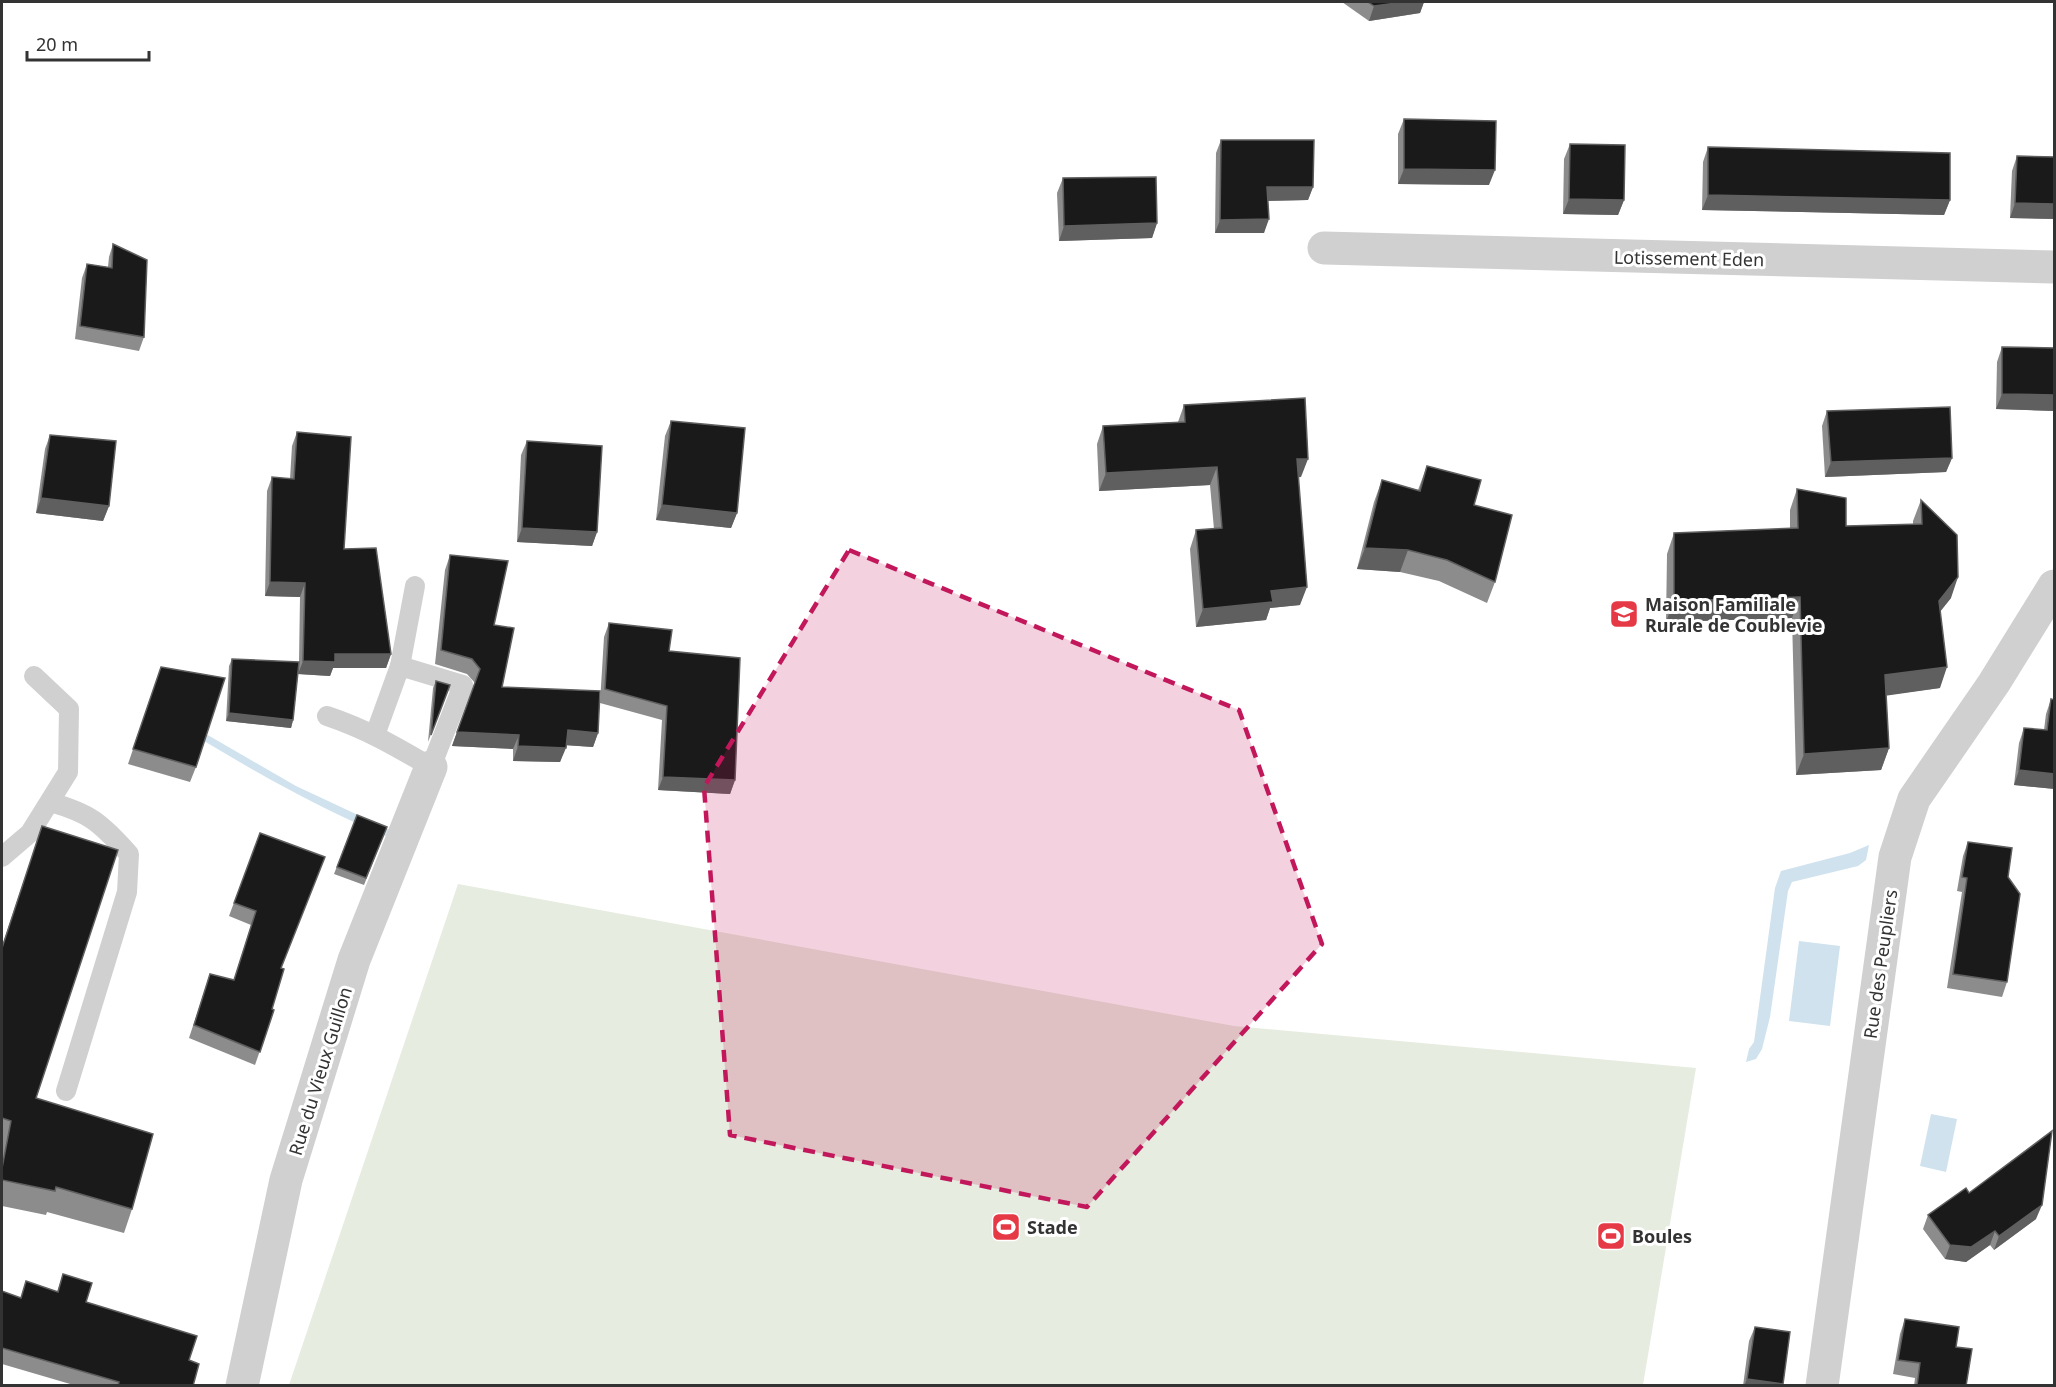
<svg xmlns="http://www.w3.org/2000/svg" width="2056" height="1387" font-family="'Noto Sans',sans-serif">
<style>
.green{fill:#e6ecdf}
.water{fill:#cfe2ee}
.lines{fill:none;stroke-linecap:round;stroke-linejoin:round}
.service{stroke:#d0d0d0;stroke-width:20}
.minor{stroke:#d0d0d0;stroke-width:33}
.wall{fill:#8c8c8c}
.shaded-wall{fill:#5f5f5f}
.building{fill:#1a1a1a;stroke:#5f5f5f;stroke-width:1.5}
.marked{fill:#c2185b;fill-opacity:0.2;stroke:#c2185b;stroke-width:4.5;stroke-dasharray:12 8;stroke-linejoin:round}
.labels{text-anchor:middle;dominant-baseline:central;stroke-width:6;stroke-linejoin:round;paint-order:stroke}
.street-label{font-size:18px;fill:#333;stroke:#fff}
.poi-label{font-size:18px;font-weight:bold;fill:#333;stroke:#fff;text-anchor:start}
</style>
<rect width="100%" height="100%" fill="#fff"/>
<!-- green -->
<path class="green" d="M458 884 1234 1026 1696 1068 1643 1385H289Z"/>
<!-- water -->
<g class="water">
<path d="M206 734 296 786 390 830 388 837C323 810 264 777 204 741Z"/>
<path d="M1869 845 1866 860 1858 866 1792 882 1788 891 1770 1017 1762 1049 1756 1059 1746 1062 1749 1049 1754 1042 1775 888 1781 871 1850 853Z"/>
<path d="M1799 941 1840 946 1830 1026 1789 1021Z"/>
<path d="M1931 1114 1957 1119 1946 1172 1920 1166Z"/>
</g>
<g class="lines">
<!-- service -->
<g class="service">
<path d="M400 666 415 586"/>
<path d="M327 716C366 729 395 746 431 767L463 685 400 666 375 735"/>
<path d="M50 802C92 814 99 822 129 854L127 892 66 1091"/>
<path d="M2 857 30 833 68 772 69 709 34 676"/>
</g>
<!-- minor -->
<g class="minor">
<path d="M1324 248 2054 267"/>
<path d="M242 1386 286 1180 354 960 431 767"/>
<path d="M1822 1386 1895 857 1914 799 1994 683 2054 586"/>
</g>
</g>
<!-- wall -->
<g class="wall">
<path d="M1342 2H1424L1420 13 1369 21Z"/>
<path d="M1404 119 1489 185 1398 184V134Z"/>
<path d="M1221 140 1313 187 1308 200 1268 201 1264 233H1215L1216 153Z"/>
<path d="M1570 144 1624 200 1618 215 1563 214 1564 159Z"/>
<path d="M1708 147 1950 200 1944 215 1702 210 1703 162Z"/>
<path d="M2017 156 2055 157V219L2010 218 2012 171Z"/>
<path d="M1063 178 1157 223 1152 238 1059 241 1057 193Z"/>
<path d="M113 244 144 337 139 351 75 339 82 278 87 264 108 267 109 257Z"/>
<path d="M2002 347 2055 348V411L1996 409 1997 362Z"/>
<path d="M1184 405 1301 477H1298L1300 605 1270 608 1266 620 1196 627 1190 549 1196 530 1214 529 1210 485 1099 491 1097 444 1103 426 1178 422Z"/>
<path d="M1827 411 1952 458 1946 472 1825 477 1822 426Z"/>
<path d="M671 421 737 513 731 528 656 520 665 436Z"/>
<path d="M297 432 344 549 391 654 386 668H333L330 676 298 674 293 720 291 728 226 721 229 666 232 659 299 662 300 597 265 596 267 491 272 477 290 479 292 446Z"/>
<path d="M50 435 109 506 103 521 36 513 45 449Z"/>
<path d="M527 441 597 532 592 546 517 542 521 455Z"/>
<path d="M1427 466 1474 505 1495 582 1487 603 1439 581 1400 572 1357 569 1374 502 1382 480 1418 490Z"/>
<path d="M1797 489 1846 526 1913 524V521L1921 500 1951 598 1940 611V688L1886 695 1889 748 1881 770 1796 775 1792 618 1666 622 1667 554 1674 533 1790 528V510Z"/>
<path d="M450 555 494 625 502 687 598 733 593 747 566 745 560 762 513 761V749L452 746 475 683 467 674 435 664 445 570Z"/>
<path d="M609 623 669 651 735 780 730 794 658 790 662 720 600 703 604 637Z"/>
<path d="M161 667 196 767 190 782 128 764Z"/>
<path d="M436 681 450 685 428 742 433 688Z"/>
<path d="M2051 699 2055 789 2014 785 2019 743 2024 728 2044 730 2046 714Z"/>
<path d="M357 815 387 827 364 885 334 874Z"/>
<path d="M42 826 36 1098 132 1209 124 1233 47 1212 46 1215 2 1206V946Z"/>
<path d="M260 833 282 968 272 1009 274 1010 255 1065 189 1038 210 974 234 980 251 925 229 916Z"/>
<path d="M1968 842 2008 877 2007 982 2002 997 1947 988 1962 892 1957 891 1963 856Z"/>
<path d="M1969 1193 2036 1219 1994 1250 1990 1245 1966 1262 1945 1259 1923 1229 1928 1215Z"/>
<path d="M63 1274 86 1302 189 1360 193 1386H77L2 1364V1291L20 1298 57 1292Z"/>
<path d="M1905 1319 1956 1347 1966 1386H1914L1915 1378 1893 1374 1900 1334Z"/>
<path d="M1755 1327 1783 1384 1782 1386H1743L1749 1341Z"/>
</g>
<!-- shaded-wall -->
<g class="shaded-wall">
<path d="M1404 2H1424L1420 13 1369 21 1374 6Z"/>
<path d="M1404 169 1495 170 1489 185 1398 184Z"/>
<path d="M1267 187H1313L1308 200 1262 201Z"/>
<path d="M1708 195 1950 200 1944 215 1702 210Z"/>
<path d="M1569 199 1624 200 1618 215 1563 214Z"/>
<path d="M2015 203 2055 204V219L2010 218Z"/>
<path d="M1269 219 1264 233H1215L1220 220Z"/>
<path d="M1157 223 1152 238 1059 241 1064 226Z"/>
<path d="M2002 394 2055 395V411L1996 409Z"/>
<path d="M1952 458 1946 472 1825 477 1831 462Z"/>
<path d="M1297 459H1308L1301 477 1290 478Z"/>
<path d="M1217 467 1210 485 1099 491 1106 473Z"/>
<path d="M41 498 109 506 103 521 36 513Z"/>
<path d="M662 505 737 513 731 528 656 520Z"/>
<path d="M522 528 597 532 592 546 517 542Z"/>
<path d="M1365 548 1408 550 1400 572 1357 569Z"/>
<path d="M1958 577 1951 598 1932 622 1939 601Z"/>
<path d="M270 582 305 583 300 597 265 596Z"/>
<path d="M1307 587 1300 605 1270 608 1266 620 1196 627 1203 609 1271 591Z"/>
<path d="M1800 597 1792 618 1666 622 1674 601Z"/>
<path d="M335 654H391L386 668H333L330 676 298 674 303 661Z"/>
<path d="M1947 667 1940 688 1877 697 1885 675Z"/>
<path d="M229 713 293 720 291 728 226 721Z"/>
<path d="M568 730 598 733 593 747 563 745Z"/>
<path d="M457 732 519 735 513 749 452 746Z"/>
<path d="M518 746 566 748 560 762 513 761Z"/>
<path d="M1889 748 1881 770 1796 775 1804 754Z"/>
<path d="M2019 770 2055 774V789L2014 785Z"/>
<path d="M663 777 735 780 730 794 658 790Z"/>
<path d="M2042 1205 2036 1219 1994 1250 1999 1236Z"/>
<path d="M1995 1231 1990 1245 1966 1262 1945 1259 1950 1245Z"/>
<path d="M1747 1379 1783 1384 1782 1386H1744Z"/>
</g>
<!-- building -->
<g class="building">
<path d="M1368 2H1404L1374 6Z"/>
<path d="M1404 119 1496 121 1495 170 1404 169Z"/>
<path d="M1221 140H1314L1313 187H1267L1269 219 1220 220Z"/>
<path d="M1570 144 1625 145 1624 200 1569 199Z"/>
<path d="M1708 147 1950 153V200L1708 195Z"/>
<path d="M2017 156 2055 157V204L2015 203Z"/>
<path d="M1156 177 1157 223 1064 226 1063 178Z"/>
<path d="M113 244 147 260 144 337 80 326 87 264 112 268Z"/>
<path d="M2002 347 2055 348V395L2002 394Z"/>
<path d="M1305 398 1308 459H1297L1307 587 1271 591 1273 602 1203 609 1196 530 1222 528 1217 467 1106 473 1103 426 1185 422 1184 405Z"/>
<path d="M1950 407 1952 458 1831 462 1827 411Z"/>
<path d="M671 421 745 428 737 513 662 505Z"/>
<path d="M297 432 351 437 344 549 376 548 391 654H335V662L303 661 305 583 270 582 272 477 294 479Z"/>
<path d="M50 435 116 441 109 506 41 498Z"/>
<path d="M527 441 602 446 597 532 522 528Z"/>
<path d="M1427 466 1481 480 1474 505 1512 515 1495 582 1447 560 1408 550 1365 548 1382 480 1420 491Z"/>
<path d="M1797 489 1846 498V526L1922 524 1921 500 1957 535 1958 577 1939 601 1947 667 1885 675 1889 748 1804 754 1800 597 1674 601V533L1798 528Z"/>
<path d="M450 555 508 561 494 625 514 628 502 687 600 691 598 733 568 730 566 748 518 746 519 735 457 732 480 669 472 659 441 650Z"/>
<path d="M609 623 672 630 669 651 740 658 735 780 663 777 667 706 605 689Z"/>
<path d="M232 659 299 662 293 720 229 713Z"/>
<path d="M161 667 225 678 196 767 133 749Z"/>
<path d="M436 681 450 685 431 735Z"/>
<path d="M2051 699 2055 700V774L2019 770 2024 728 2047 730Z"/>
<path d="M357 815 387 827 366 878 337 867Z"/>
<path d="M42 826 118 850 36 1098 153 1134 132 1209 56 1187 55 1191 2 1180V1168L11 1121 2 1118V948Z"/>
<path d="M260 833 325 857 281 968 284 969 272 1009 274 1010 260 1052 194 1025 210 974 234 980 256 911 234 903Z"/>
<path d="M1968 842 2012 848 2008 877 2020 894 2007 982 1953 974 1967 878 1962 877Z"/>
<path d="M2052 1131 2042 1205 1999 1236 1995 1231 1971 1247 1950 1245 1928 1215 1966 1188 1969 1193Z"/>
<path d="M63 1274 92 1283 86 1302 197 1336 189 1360 199 1364 193 1386H118L119 1382 2 1348V1291L21 1298 26 1281 58 1292Z"/>
<path d="M1905 1319 1959 1327 1956 1347 1972 1349 1966 1386H1917L1920 1363 1898 1360Z"/>
<path d="M1755 1327 1790 1332 1783 1384 1747 1379Z"/>
</g>
<!-- marked area -->
<path class="marked" d="M849 550 1239 710 1322 944 1087 1207 730 1135 704 787Z"/>
<!-- icons -->
<defs>
<g id="school-square" transform="scale(1.5)"><rect x="-9" y="-9" width="18" height="18" rx="4" fill="#e63946" stroke="#fff"/><path d="M0-5L7-2L0 1L-7-2ZM-4 1L0 2.5L4 1V4Q0 6-4 4Z" fill="#fff"/></g>
<g id="stadium-square" transform="scale(1.5)"><rect x="-9" y="-9" width="18" height="18" rx="4" fill="#e63946" stroke="#fff"/><path d="M0-5a6.5 5 0 1 0 0 10a6.5 5 0 1 0 0-10ZM-3.5-1.8h7v3.6h-7Z" fill="#fff"/></g>
</defs>
<g fill-rule="evenodd">
<use href="#school-square" x="1624" y="614"/>
<use href="#stadium-square" x="1006" y="1227"/>
<use href="#stadium-square" x="1611" y="1236"/>
</g>
<g class="labels">
<!-- street labels -->
<g class="street-label">
<text transform="translate(1689 258) rotate(1)">Lotissement Eden</text>
<text transform="translate(1880 964) rotate(-82)">Rue des Peupliers</text>
<text transform="translate(320 1071) rotate(-73)">Rue du Vieux Guillon</text>
</g>
<!-- poi labels -->
<g class="poi-label">
<text x="1645" y="604">Maison Familiale<tspan x="1645" dy="21">Rurale de Coublevie</tspan></text>
<text x="1027" y="1227">Stade</text>
<text x="1632" y="1236">Boules</text>
</g>
</g>
<!-- border -->
<rect width="2056" height="1387" fill="none" stroke="#333333" stroke-width="6"/>
<!-- scale -->
<path d="M27 51v9h122v-9" fill="none" stroke="#333333" stroke-width="3"/>
<text x="36" y="51" font-size="18" fill="#333333" stroke="#ffffff" stroke-width="4.5" paint-order="stroke">20 m</text>
</svg>
